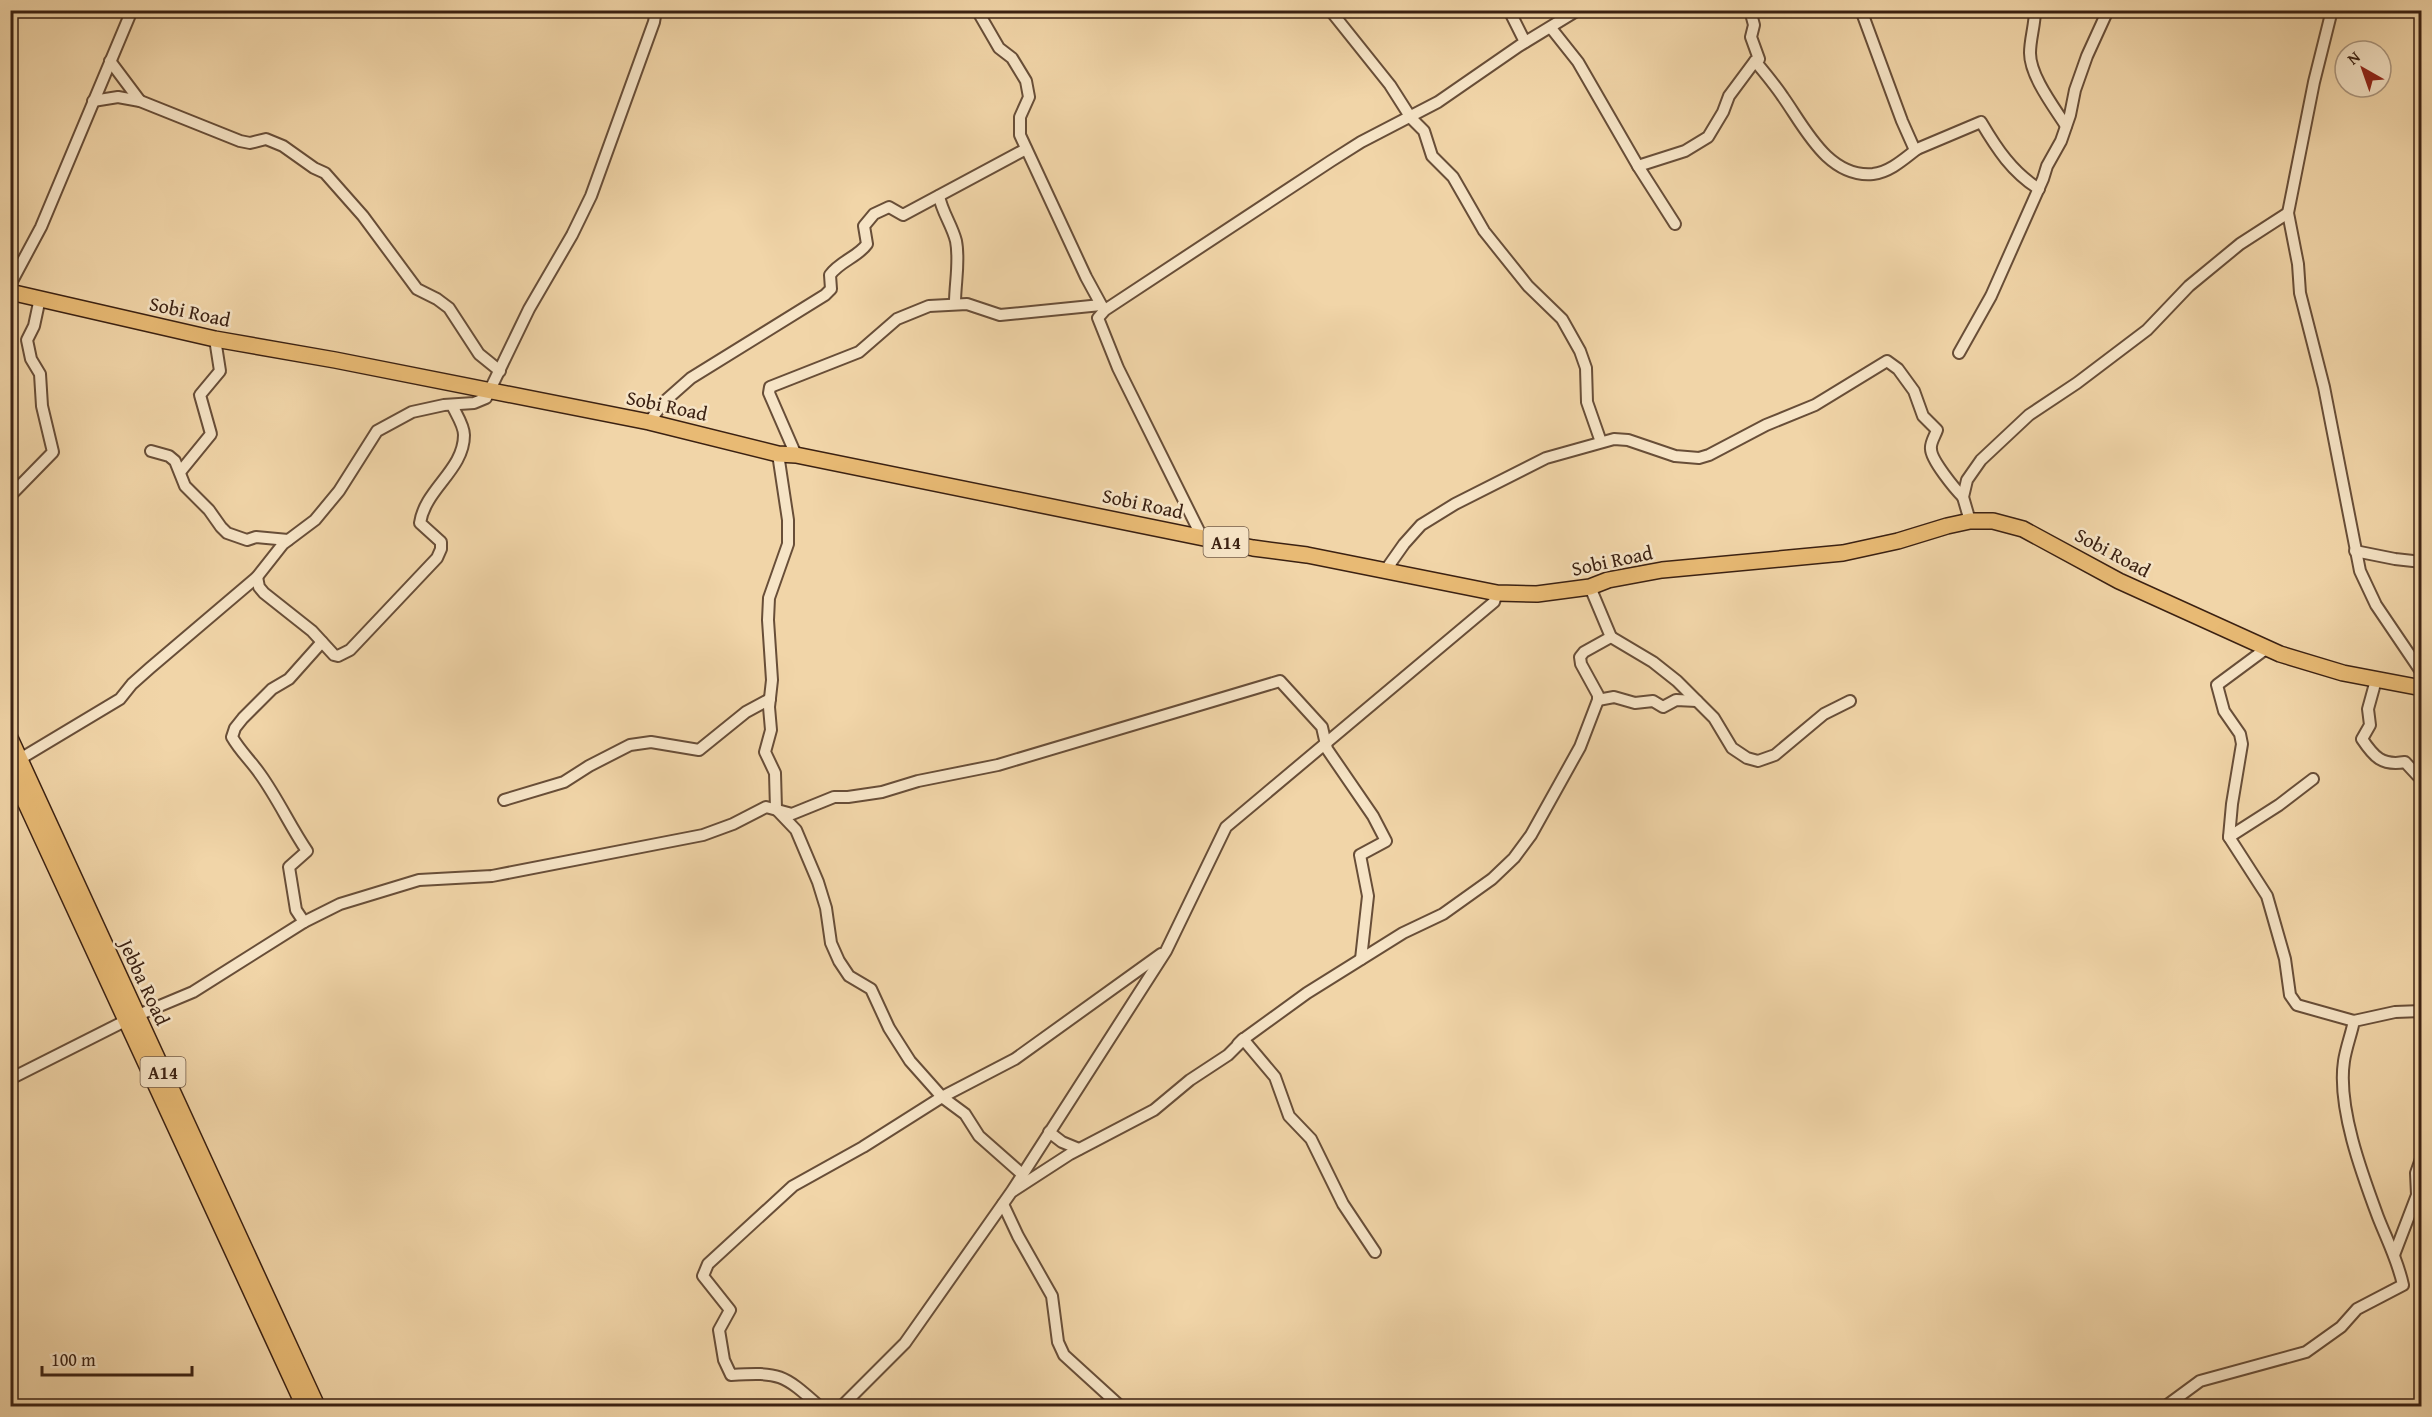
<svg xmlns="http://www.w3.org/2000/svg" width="2432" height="1417" font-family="'Gentium Book Plus',serif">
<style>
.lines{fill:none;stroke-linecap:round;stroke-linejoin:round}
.minor-casing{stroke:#684e38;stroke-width:14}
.highway-casing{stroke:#3b2112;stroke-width:18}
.minor{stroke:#f6e4c6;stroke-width:10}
.highway{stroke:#e8ba74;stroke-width:15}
.labels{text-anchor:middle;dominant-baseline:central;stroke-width:5;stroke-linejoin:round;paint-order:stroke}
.shield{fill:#f6e4c6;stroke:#735c48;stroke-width:1.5}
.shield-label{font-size:18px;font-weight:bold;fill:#3b2112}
.street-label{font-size:20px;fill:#3b2112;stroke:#f6e4c6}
</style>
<rect width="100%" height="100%" fill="#f1d5a8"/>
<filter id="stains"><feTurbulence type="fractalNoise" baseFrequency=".00333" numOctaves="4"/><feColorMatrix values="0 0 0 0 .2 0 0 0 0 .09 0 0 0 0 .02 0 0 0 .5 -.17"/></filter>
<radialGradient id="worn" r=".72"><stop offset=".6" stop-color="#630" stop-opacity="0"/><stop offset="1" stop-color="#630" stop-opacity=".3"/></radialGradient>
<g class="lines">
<!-- minor casing -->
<g class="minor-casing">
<g id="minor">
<path d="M977 10 999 48 1012 58 1026 81 1029 97 1020 117V135L1086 277 1104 310"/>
<path d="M1330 10 1390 85 1411 118 1424 131 1432 156 1453 177 1484 231 1528 286 1562 319 1580 351 1586 368 1587 402 1601 442"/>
<path d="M1509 10 1525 42"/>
<path d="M1750 10 1754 25 1751 37 1759 59 1755 61C1765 73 1775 85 1783 97 1805 128 1828 178 1873 174 1890 172 1904 159 1917 149"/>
<path d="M1861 10 1902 121 1914 148 1917 149 1981 122C1997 149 2012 172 2039 189"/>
<path d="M2035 10C2035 25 2030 39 2030 53 2030 76 2054 107 2066 126"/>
<path d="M2332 10 2314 82 2288 213 2298 264 2300 293 2324 387 2360 571 2376 605 2422 673"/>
<path d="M1551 28 1578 62 1638 166 1675 224"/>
<path d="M110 61 140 101"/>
<path d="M93 101 118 97 140 101 240 141 250 143 266 139 283 146 314 168 325 173 363 216 417 289 437 299 449 308 479 354 500 371"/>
<path d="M1638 166 1685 151 1708 137 1723 112 1729 96 1755 61"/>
<path d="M939 196C942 212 952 225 956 241 960 261 955 283 955 303"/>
<path d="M10 285 41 227 132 10"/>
<path d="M1959 353 1991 296 2043 179 2047 166 2061 141 2070 115 2075 90 2087 56 2108 10"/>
<path d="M649 422 665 401 691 378 825 295 831 289 830 275C840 261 858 257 867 244L864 226 874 214 889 207 903 215 1026 149"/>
<path d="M151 451 169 456 175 461 185 486 209 510 221 527 227 533 247 540 256 537 288 540"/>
<path d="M778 454 788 520V544L769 598 768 620 772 680 769 707 771 730 765 752 775 773 776 809 796 830 818 882 826 908 831 943 839 961 849 976 871 989 889 1028 910 1061 942 1097 965 1114 979 1136 1022 1174"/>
<path d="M796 455 769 393 770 387 859 352 897 319 929 306 967 304 1000 315 1101 305"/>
<path d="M180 472 211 434 200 395 220 371 215 339"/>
<path d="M10 496 53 452 42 406 40 374 31 359 27 340 34 326 40 298"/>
<path d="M1970 521 1963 497 1967 480 1981 460 2029 415 2077 383 2147 330 2189 286 2240 244 2288 213"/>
<path d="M1202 537 1118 368 1098 318 1105 310 1331 161 1361 142 1438 102 1519 46 1578 10"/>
<path d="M2355 551 2395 559 2422 562"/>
<path d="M1385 571 1404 544 1421 525 1455 504 1546 458 1614 439 1628 440 1675 456 1699 458 1709 455 1766 425 1815 405 1887 361 1898 369 1914 391 1923 416 1937 430C1935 436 1930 443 1931 449 1931 460 1955 489 1963 497"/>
<path d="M257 577 259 587 264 593 312 631 334 655 338 656 350 650 437 558 441 549V542L420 523C425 489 464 470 464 435 464 425 456 414 452 405"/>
<path d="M1611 637 1653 662 1677 681 1714 718 1732 748 1747 758 1758 761 1775 755 1824 714 1850 701"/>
<path d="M2267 648 2217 685 2224 711 2240 734 2242 744 2232 804 2229 837 2267 896 2285 959 2290 995 2297 1005 2354 1021"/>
<path d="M2376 680 2368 709 2370 725 2362 739C2374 757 2382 766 2405 762L2418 776H2422"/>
<path d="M1598 700 1614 697 1635 703 1653 701 1663 707 1676 700 1697 701"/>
<path d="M20 759 120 699 132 684 150 668 257 577 283 544 315 520 339 491 377 431 412 412 444 405 474 403 486 398 529 309 572 235 591 196 654 22 656 10"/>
<path d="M504 800 564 782 589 766 630 745 651 742 699 750 746 712 770 699"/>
<path d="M2229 837 2279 805 2313 779"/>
<path d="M304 922 296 910 289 867 307 851C290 826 278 799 260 774 251 761 240 751 232 737L235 728 243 718 272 689 289 679 322 642"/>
<path d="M138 1015 193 992 304 922 340 904 419 880 492 876 703 835 733 824 766 807 792 814 834 797H848L882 792 918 781 998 765 1280 681 1322 727 1327 749 1373 816 1386 841 1360 855 1368 896 1361 959"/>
<path d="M1238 1044 1243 1039 1275 1077 1289 1116 1311 1139 1343 1204 1375 1252"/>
<path d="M10 1079 127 1020"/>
<path d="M1049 1132 1062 1142 1079 1149"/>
<path d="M1013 1191 1070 1154 1154 1110 1190 1080 1228 1055 1245 1038 1307 993 1403 933 1443 914 1492 879 1514 858 1531 835 1580 747 1598 700V695L1581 664 1580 657 1584 652 1611 637 1590 587"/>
<path d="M1003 1204 1018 1236 1052 1296 1058 1342 1064 1355 1120 1406"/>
<path d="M2394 1255 2417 1195 2416 1173 2422 1156"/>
<path d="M819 1406C783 1374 780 1372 731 1375L724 1360 719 1330 730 1310 703 1276 708 1264 793 1186 863 1147 942 1097 1015 1059 1161 954"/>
<path d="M842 1406 905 1343 1012 1191 1166 951 1226 827 1494 602 1497 593"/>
<path d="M2166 1406 2200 1381 2306 1352 2341 1327 2357 1309 2403 1285C2398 1261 2387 1240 2378 1217 2362 1174 2337 1107 2344 1061 2346 1048 2351 1035 2354 1021L2395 1012 2422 1011"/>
</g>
</g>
<!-- highway casing -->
<g class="highway-casing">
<g id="highway">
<path d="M10 292 215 339 335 360 649 422 778 454 796 455 1253 548 1307 555 1497 593 1537 594 1590 587 1608 580 1662 570 1843 553 1898 541 1947 526 1970 521H1993L2023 529 2119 581 2280 654 2343 673 2422 688"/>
<path d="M10 738 317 1406"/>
<path d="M10 769 304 1406"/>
</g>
</g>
<!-- minor -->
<use href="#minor" class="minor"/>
<!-- highway -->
<use href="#highway" class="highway"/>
</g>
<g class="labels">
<!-- shield labels -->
<g class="shield">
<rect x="1203.5" y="527" width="45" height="30" rx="4.5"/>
<rect x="140.5" y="1057" width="45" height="30" rx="4.5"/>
</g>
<g class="shield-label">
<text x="1226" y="542">A14</text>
<text x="163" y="1072">A14</text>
</g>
<!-- street labels -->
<g class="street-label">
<text transform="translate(190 311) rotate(12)">Sobi Road</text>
<text transform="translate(667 405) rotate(12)">Sobi Road</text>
<text transform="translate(1143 503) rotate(12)">Sobi Road</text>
<text transform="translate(2113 552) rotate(28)">Sobi Road</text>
<text transform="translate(1612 560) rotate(-12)">Sobi Road</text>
<text transform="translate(145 982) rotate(65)">Jebba Road</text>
</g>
</g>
<!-- margin -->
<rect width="2432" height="1417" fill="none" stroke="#f1d5a8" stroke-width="36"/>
<rect x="12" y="12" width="2408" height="1393" fill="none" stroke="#3b2112" stroke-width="3"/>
<rect x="18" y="18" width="2396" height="1381" fill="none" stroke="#3b2112" stroke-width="1.5"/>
<!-- north arrow -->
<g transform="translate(2363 69) rotate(320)"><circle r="28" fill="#f6e4c6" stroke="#ab967e" stroke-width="1.5"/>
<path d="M0-4.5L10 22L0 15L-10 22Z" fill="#8f2418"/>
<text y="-9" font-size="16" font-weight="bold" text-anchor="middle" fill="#3b2112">N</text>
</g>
<!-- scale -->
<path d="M42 1366v9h150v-9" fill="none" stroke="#3b2112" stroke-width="3"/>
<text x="51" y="1366" font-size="18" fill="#3b2112" stroke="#f6e4c6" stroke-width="4.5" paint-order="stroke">100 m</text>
<rect width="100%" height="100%" filter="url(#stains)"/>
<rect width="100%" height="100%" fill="url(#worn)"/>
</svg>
